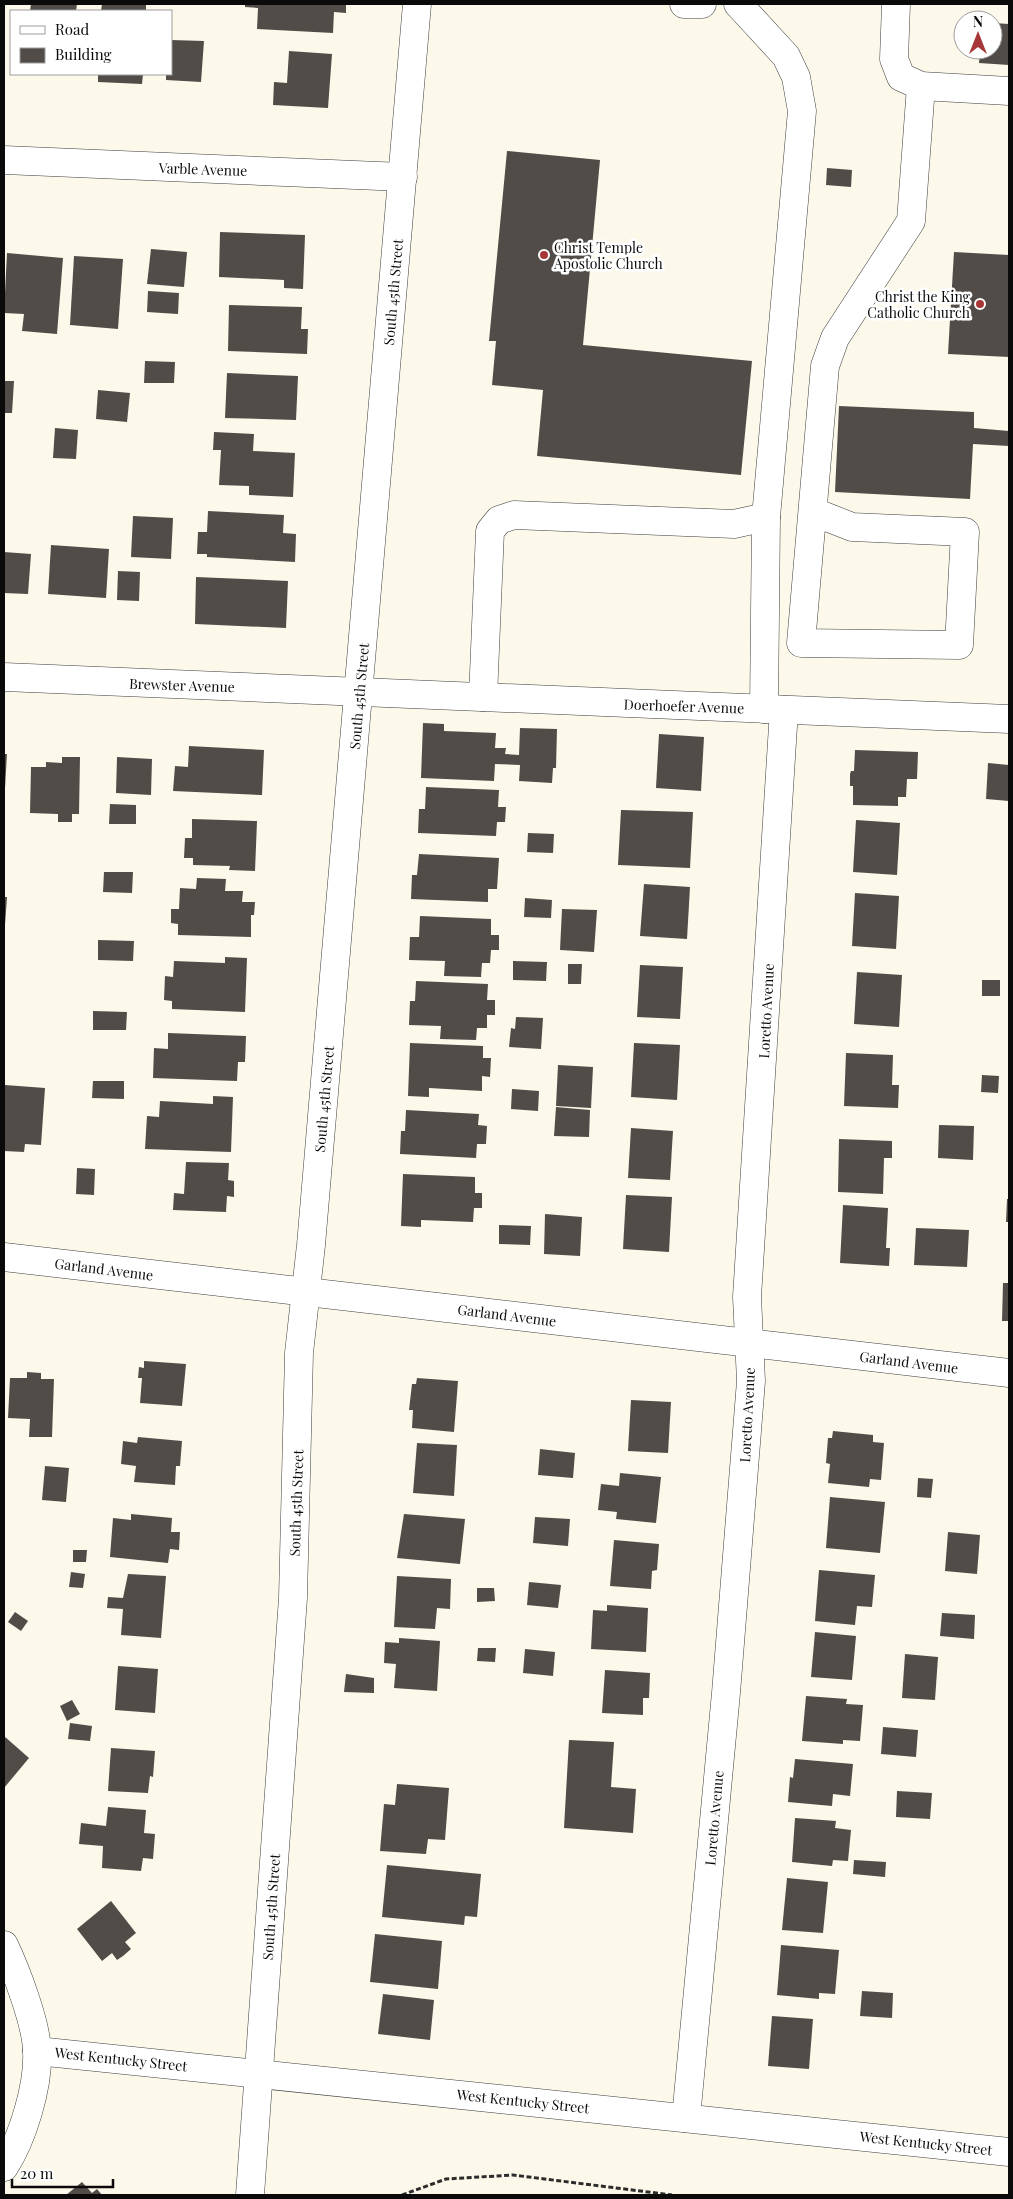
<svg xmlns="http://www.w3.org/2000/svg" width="1013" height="2199" font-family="'Playfair Display',serif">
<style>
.building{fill:#514c48}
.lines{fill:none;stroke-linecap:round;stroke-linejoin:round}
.minor-casing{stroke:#3d3d3d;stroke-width:29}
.path{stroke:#2c2c2c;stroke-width:3;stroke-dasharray:5 2.5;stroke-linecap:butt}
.minor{stroke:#fff;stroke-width:28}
.poi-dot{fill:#a63638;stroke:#fff;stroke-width:2}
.labels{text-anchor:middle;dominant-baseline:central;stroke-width:5;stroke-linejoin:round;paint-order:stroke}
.street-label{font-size:14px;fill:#0a0a0a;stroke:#fff}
.poi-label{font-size:14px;fill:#0a0a0a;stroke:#fff;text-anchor:start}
</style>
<rect width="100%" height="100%" fill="#fcf9ea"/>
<!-- building -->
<g class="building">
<path d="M31 4H77L76 11H30Z"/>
<path d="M102 4H146V11H101Z"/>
<path d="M245 4H346V13L334 12 333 33 257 29 258 8 245 7Z"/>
<path d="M993 23 1009 24V65L979 63 980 50H993Z"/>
<path d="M171 40 204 41 201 82 166 80V74H171Z"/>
<path d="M289 51 332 54 328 108 273 105 274 82 287 83Z"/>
<path d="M98 74H143L142 84 98 82Z"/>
<path d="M507 151 600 160 583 345 752 361 741 475 537 456 543 390 492 385 496 341H489Z"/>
<path d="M827 168 852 170 851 187 826 185Z"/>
<path d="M220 232 305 235 303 289 284 288V280L219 277Z"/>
<path d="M151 249 187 252 184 287 147 284Z"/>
<path d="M954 252 1009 255V357L948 354Z"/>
<path d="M7 253 63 258 57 334 22 331 24 314 4 313Z"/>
<path d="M74 256 123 259 118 329 70 325Z"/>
<path d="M148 291 179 293 178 314 147 312Z"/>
<path d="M229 305 302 307 301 329H308L307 354 228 351Z"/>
<path d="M145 361 175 362 174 383H144Z"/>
<path d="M227 373 298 376 296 420 225 418Z"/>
<path d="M4 381H14L12 413H4Z"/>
<path d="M98 390 130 393 127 422 96 419Z"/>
<path d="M839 406 974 412V428L1009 431V446L973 444 970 499 835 492Z"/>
<path d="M55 428 78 430 76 459 53 458Z"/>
<path d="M214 432 254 434 253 451 295 453 293 497 249 495V486L219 485 221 450H213Z"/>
<path d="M208 511 284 515 283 533 296 534 295 562 207 557V554H197L198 532H207Z"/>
<path d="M133 516 173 518 171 559 131 557Z"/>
<path d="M51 545 109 549 106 598 48 594Z"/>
<path d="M4 552 31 554 28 594 4 593Z"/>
<path d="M118 571 140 572 139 601 117 600Z"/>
<path d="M196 577 288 581 286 628 195 624Z"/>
<path d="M423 723 444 724V731L496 733 495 748H506L505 754 519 755 520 728 557 729 556 768H553L552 783 519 781 520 765 495 764 494 781 421 778Z"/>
<path d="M659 734 704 737 701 791 656 788Z"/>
<path d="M189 746 264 750 262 795 173 791 175 766 188 767Z"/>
<path d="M855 750 918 752 917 779H907L906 797H898V806L853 805V786H850V774L851 771H854Z"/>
<path d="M4 754H7L5 788H4Z"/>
<path d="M62 757H80L79 814H72V822H58V814L30 813 31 767H46V762L62 763Z"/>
<path d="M117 757 152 759 151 795 116 793Z"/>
<path d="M988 763 1009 765V801L986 799Z"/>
<path d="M426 787 499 790 498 807H506L505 822H497L496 836 418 833 419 809H425Z"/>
<path d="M110 804 136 805V824H109Z"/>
<path d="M621 810 693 812 690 868 618 865Z"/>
<path d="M192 819 257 821 255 871 229 870 230 866 193 865V858H184L185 838H192Z"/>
<path d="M856 820 900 823 897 875 853 872Z"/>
<path d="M528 833 554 834 553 853 527 852Z"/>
<path d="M419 854 499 858 497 889H488V902L411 899 412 875H417Z"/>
<path d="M104 872H133L132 893 103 892Z"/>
<path d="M197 878 226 879 225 891H243L242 902H255L254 915H251V937L178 935V924L171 923V909H179L180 888 196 889Z"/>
<path d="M644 884 690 887 687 939 640 936Z"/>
<path d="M855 893 899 896 896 949 852 946Z"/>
<path d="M4 897H7L5 925H4Z"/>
<path d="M525 898 552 900 551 918 524 917Z"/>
<path d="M562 909 597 910 594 952 560 950Z"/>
<path d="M420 916 491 919V935H499V950H491L490 963H482L481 977 444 976 445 961 409 960 410 937H419Z"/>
<path d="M98 940 134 941 133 961 98 960Z"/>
<path d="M225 957 247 958 245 1012 172 1009V1001L164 1000 165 976 173 977 174 961 225 963Z"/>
<path d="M513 961 547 962 546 981 513 980Z"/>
<path d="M568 964H582L581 984H568Z"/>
<path d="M640 965 683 967 680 1019 637 1017Z"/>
<path d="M857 972 902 975 899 1027 854 1024Z"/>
<rect x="982" y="980" width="18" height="16"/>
<path d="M416 981 488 984 487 1000H495V1015H487V1028H477L476 1040 440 1039 441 1026 409 1025 410 1001H415Z"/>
<path d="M93 1011 127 1012 126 1030H93Z"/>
<path d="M516 1017 543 1018 541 1049 509 1047 511 1028 515 1029Z"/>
<path d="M168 1033 246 1036 245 1062H238L237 1081 153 1078 154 1048 168 1049Z"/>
<path d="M410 1043 483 1046V1058H491L490 1077 482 1076V1091L429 1088V1097L408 1096Z"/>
<path d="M634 1043 680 1045 677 1100 631 1097Z"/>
<path d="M846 1053 893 1055 892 1085H899L898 1108 844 1106Z"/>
<path d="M558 1065 593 1067 591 1108 556 1106Z"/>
<path d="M982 1075 999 1076 998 1093 981 1092Z"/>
<path d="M93 1081H124V1099L92 1098Z"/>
<path d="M5 1085 45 1088 41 1145 25 1144 24 1152 4 1151Z"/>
<path d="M512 1089 539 1091 538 1111 511 1109Z"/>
<path d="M213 1096 233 1097 231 1152 145 1149 147 1116 159 1117 160 1101 213 1104Z"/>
<path d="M556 1107 590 1110 589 1137 554 1136Z"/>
<path d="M406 1110 479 1114 478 1125 487 1126 486 1144H477L476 1158 400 1154 401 1131H405Z"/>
<path d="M939 1125 974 1126 973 1160 938 1158Z"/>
<path d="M631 1128 673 1131 670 1180 628 1178Z"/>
<path d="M839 1139 892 1141V1158H884L883 1194 838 1192Z"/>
<path d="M186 1162 229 1163 228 1180 234 1181V1197L227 1196 226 1212 173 1210 174 1193 184 1194Z"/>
<path d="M77 1168 95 1169 94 1195 76 1194Z"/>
<path d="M403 1174 475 1177V1193H482V1208H474L473 1222 421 1220V1227L401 1226Z"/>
<path d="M626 1195 672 1197 669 1252 623 1249Z"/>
<path d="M1007 1199H1009V1222H1006Z"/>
<path d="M843 1205 888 1208 886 1248H890L889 1266 840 1263Z"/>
<path d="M545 1214 582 1217 580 1256 544 1254Z"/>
<path d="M499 1225 531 1226 530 1245 499 1244Z"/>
<path d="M916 1228 969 1230 967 1267 914 1265Z"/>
<path d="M1003 1283H1009V1321H1002Z"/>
<path d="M144 1361 186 1364 182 1406 140 1403 142 1378H138L139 1367 144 1368Z"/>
<path d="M27 1372 41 1373V1379H54L52 1437H29L30 1419 8 1418 10 1378H27Z"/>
<path d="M417 1378 458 1381 454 1432 412 1428 413 1410H409L412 1384H416Z"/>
<path d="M631 1400 671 1402 668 1453 628 1451Z"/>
<path d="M833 1431 873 1435V1442L884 1443 881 1480 870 1479 869 1487 828 1483 830 1464 826 1463 828 1438H832Z"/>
<path d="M138 1437 182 1441 180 1466H176L175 1485 134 1482 136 1466 121 1464 123 1441 137 1443Z"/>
<path d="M417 1443 457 1445 454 1496 413 1493Z"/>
<path d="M540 1449 575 1453 573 1478 538 1475Z"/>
<path d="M45 1466 69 1468 66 1502 42 1500Z"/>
<path d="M620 1473 661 1477 656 1523 616 1519 617 1512 598 1510 601 1484 619 1486Z"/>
<path d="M918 1478 933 1479 931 1498 917 1497Z"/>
<path d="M830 1497 885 1502 880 1553 826 1548Z"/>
<path d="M131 1514 172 1518 171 1532H180L179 1550 170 1549 168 1563 110 1557 113 1518 131 1520Z"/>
<path d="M404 1514 465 1519 460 1564 397 1558Z"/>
<path d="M535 1517 570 1519 568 1546 533 1543Z"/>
<path d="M948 1532 980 1535 977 1574 945 1571Z"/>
<path d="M614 1540 659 1544 657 1570 652 1571 651 1589 610 1586Z"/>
<path d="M73 1550H87L86 1562H73Z"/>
<path d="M819 1570 875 1575 872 1607 857 1606 855 1625 815 1621Z"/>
<path d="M71 1572 85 1574 83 1588 69 1587Z"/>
<path d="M128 1574 166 1576 161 1638 121 1635 123 1609 107 1608 108 1597 123 1598Z"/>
<path d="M397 1576 451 1579 450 1609 437 1608 435 1629 394 1627Z"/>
<path d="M529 1582 561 1585 558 1608 527 1605Z"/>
<path d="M477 1588H494L495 1601 477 1602Z"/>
<path d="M607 1605 648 1608 646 1652 591 1649 593 1610 607 1611Z"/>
<path d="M15 1612 28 1621 21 1631 8 1622Z"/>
<path d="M942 1613 975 1615 974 1639 940 1636Z"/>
<path d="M815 1632 856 1636 852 1680 811 1677Z"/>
<path d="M399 1638 440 1641 437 1691 394 1688 396 1664 384 1663 385 1642 399 1643Z"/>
<path d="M478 1648H496L495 1662 477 1661Z"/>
<path d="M525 1649 555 1652 553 1676 523 1673Z"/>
<path d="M905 1654 938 1657 935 1700 902 1698Z"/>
<path d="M118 1666 158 1669 155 1713 115 1710Z"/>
<path d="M605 1670 650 1673 649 1698H643V1715L602 1713Z"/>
<path d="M346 1674 374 1678V1693L344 1692Z"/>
<path d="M806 1696 847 1699 846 1704 863 1705 860 1741 843 1740V1744L802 1741Z"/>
<path d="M72 1700 80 1714 67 1721 60 1706Z"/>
<path d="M70 1723 92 1726 90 1741 68 1739Z"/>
<path d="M883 1727 918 1730 916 1757 881 1754Z"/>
<path d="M4 1736 29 1758 4 1788Z"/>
<path d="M569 1740 614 1742 611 1787 636 1789 633 1833 564 1828Z"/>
<path d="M111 1748 155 1751 153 1777 150 1776 148 1793 108 1791Z"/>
<path d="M795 1759 853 1764 850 1796 833 1794 832 1806 788 1802 790 1777 793 1778Z"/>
<path d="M397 1784 449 1788 445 1840 428 1839 426 1854 380 1851 384 1804 395 1805Z"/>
<path d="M897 1791 932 1793 930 1819 896 1817Z"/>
<path d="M108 1807 146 1810 144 1833 155 1834 153 1859 143 1858 141 1871 102 1868 103 1846 79 1844 81 1823 106 1826Z"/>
<path d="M795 1818 836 1821 835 1828 851 1830 848 1861 833 1860 832 1866 792 1862Z"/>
<path d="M854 1860 886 1862 885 1877 853 1874Z"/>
<path d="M387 1865 481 1874 477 1917 465 1916 464 1925 382 1917Z"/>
<path d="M787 1878 828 1882 823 1933 782 1930Z"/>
<path d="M111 1901 136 1933 125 1942 131 1949 123 1956 117 1960 112 1953 102 1961 77 1929Z"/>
<path d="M375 1934 442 1941 438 1989 370 1982Z"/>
<path d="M781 1945 839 1950 835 1994 819 1993V1999L777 1995Z"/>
<path d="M862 1991 893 1993 892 2018 860 2016Z"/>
<path d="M383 1994 434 2000 430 2040 378 2034Z"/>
<path d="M772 2016 813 2019 809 2069 768 2066Z"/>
<path d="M82 2182 92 2193 97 2189 102 2195H66Z"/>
</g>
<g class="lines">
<!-- minor casing -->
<g class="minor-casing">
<g id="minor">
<path d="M684 4H702"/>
<path d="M896 4 894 59 901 77 921 86 1009 91"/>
<path d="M4 160 403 177"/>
<path d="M814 512 852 527 965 532 959 645 801 643 825 366 835 338 911 221 921 86"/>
<path d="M4 677 1009 719"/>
<path d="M483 697 490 531 499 520 514 515 734 524 766 517 802 111 796 77 786 56 738 4"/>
<path d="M764 709 766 517"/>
<path d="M4 1257 1009 1373"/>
<path d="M4 1945C16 1970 36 2023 37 2050 39 2085 23 2138 4 2167"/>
<path d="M37 2051 1009 2152"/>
<path d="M686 2118 726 1693 751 1381 747 1297 784 710"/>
<path d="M250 2195 293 1598 299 1353 311 1245 417 4"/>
</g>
</g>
<!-- path -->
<path class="path" d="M402 2195 446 2179 513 2175 672 2195"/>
<!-- minor -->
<use href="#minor" class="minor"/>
</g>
<!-- markers -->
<g class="poi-dot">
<circle cx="544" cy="255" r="5"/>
<circle cx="980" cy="304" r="5"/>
</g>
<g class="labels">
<!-- street labels -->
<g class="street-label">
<text transform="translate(203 169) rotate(2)">Varble Avenue</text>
<text transform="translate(393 292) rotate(-85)">South 45th Street</text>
<text transform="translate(182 685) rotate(2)">Brewster Avenue</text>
<text transform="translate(359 696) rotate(-85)">South 45th Street</text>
<text transform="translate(684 706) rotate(2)">Doerhoefer Avenue</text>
<text transform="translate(766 1011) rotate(-87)">Loretto Avenue</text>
<text transform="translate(324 1099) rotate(-85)">South 45th Street</text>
<text transform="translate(104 1269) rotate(7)">Garland Avenue</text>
<text transform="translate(507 1315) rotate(7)">Garland Avenue</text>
<text transform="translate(909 1362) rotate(7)">Garland Avenue</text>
<text transform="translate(747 1415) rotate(-87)">Loretto Avenue</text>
<text transform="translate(296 1503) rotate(-88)">South 45th Street</text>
<text transform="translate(714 1818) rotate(-85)">Loretto Avenue</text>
<text transform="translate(271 1907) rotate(-86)">South 45th Street</text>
<text transform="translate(121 2059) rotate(6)">West Kentucky Street</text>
<text transform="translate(523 2101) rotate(6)">West Kentucky Street</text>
<text transform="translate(926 2143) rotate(6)">West Kentucky Street</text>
</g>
<!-- poi labels -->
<g class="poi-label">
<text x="554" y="247">Christ Temple<tspan x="554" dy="16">Apostolic Church</tspan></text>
<text x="970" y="296" text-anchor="end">Christ the King<tspan x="970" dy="16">Catholic Church</tspan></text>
</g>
</g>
<!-- border -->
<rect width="1013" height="2199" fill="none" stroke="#0a0a0a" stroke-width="10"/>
<!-- legend -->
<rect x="10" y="10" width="162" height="65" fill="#ffffff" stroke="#9d9d9d"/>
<rect x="20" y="26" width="25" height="8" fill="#ffffff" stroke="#9d9d9d"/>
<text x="55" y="35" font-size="15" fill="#0a0a0a">Road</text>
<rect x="20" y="48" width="25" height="15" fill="#514c48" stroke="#9d9d9d"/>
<text x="55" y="60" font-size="15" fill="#0a0a0a">Building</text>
<!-- north arrow -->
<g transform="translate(978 35)"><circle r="24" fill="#ffffff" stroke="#9d9d9d"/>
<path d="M0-4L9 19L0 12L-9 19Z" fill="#a63638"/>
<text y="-8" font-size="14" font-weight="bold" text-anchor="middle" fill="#0a0a0a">N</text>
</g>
<!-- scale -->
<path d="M12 2179v8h101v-8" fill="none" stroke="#0a0a0a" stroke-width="2.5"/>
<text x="20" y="2179" font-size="15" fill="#0a0a0a" stroke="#ffffff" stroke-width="4" paint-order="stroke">20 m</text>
</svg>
